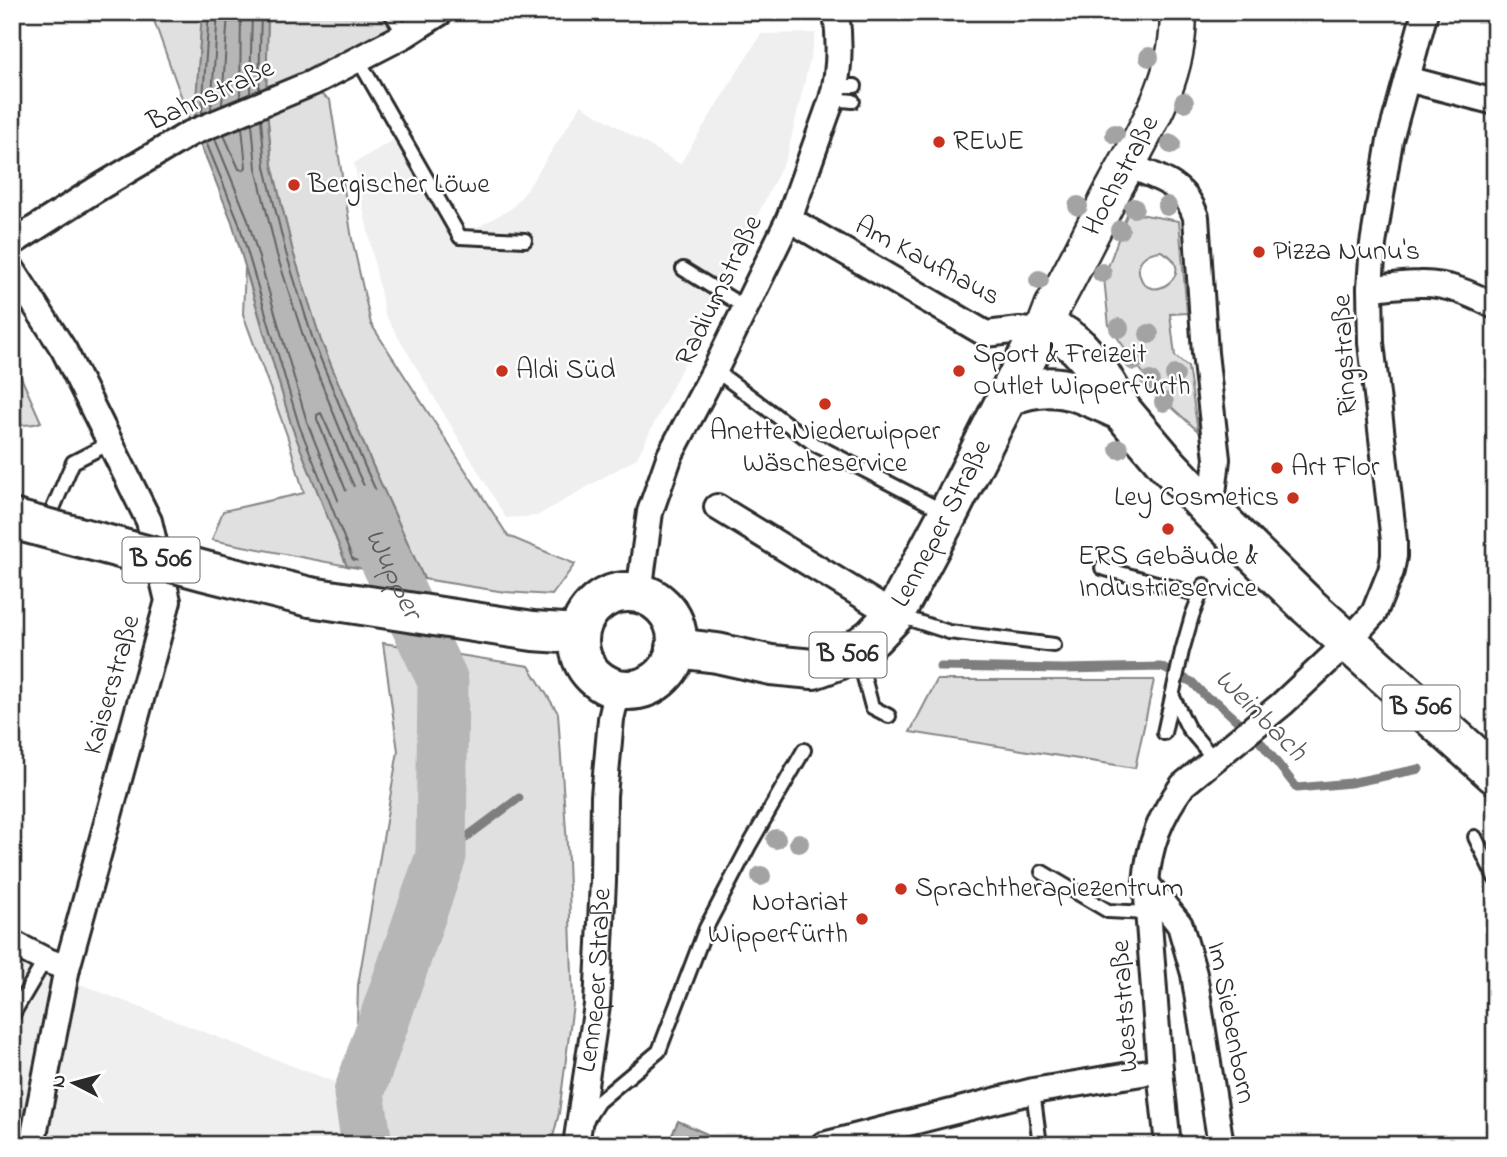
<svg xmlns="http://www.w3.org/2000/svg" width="1507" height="1157" font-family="'Indie Flower',sans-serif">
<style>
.built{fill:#efefef}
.green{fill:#e0e0e0;stroke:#868686;stroke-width:2;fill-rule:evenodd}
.water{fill:#b6b6b6;stroke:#7e7e7e;stroke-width:2}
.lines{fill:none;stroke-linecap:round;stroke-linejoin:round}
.shore{stroke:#636363;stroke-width:2}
.stream{stroke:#7e7e7e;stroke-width:9}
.river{stroke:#b6b6b6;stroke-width:51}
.lane-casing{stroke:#2b2b2b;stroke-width:18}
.street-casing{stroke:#2b2b2b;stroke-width:30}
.secondary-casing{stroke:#2b2b2b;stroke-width:40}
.primary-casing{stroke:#2b2b2b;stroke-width:44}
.lane{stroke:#fff;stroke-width:12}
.street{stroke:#fff;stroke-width:24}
.secondary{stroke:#fff;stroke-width:35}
.primary{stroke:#fff;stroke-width:38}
.primary-bridge-casing{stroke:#2b2b2b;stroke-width:44;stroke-linecap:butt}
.primary-bridge{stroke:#fff;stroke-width:38}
.tree{fill:#a3a3a3}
.poi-dot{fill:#c8321e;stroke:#fff;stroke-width:2.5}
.labels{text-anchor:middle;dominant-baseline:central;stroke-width:5;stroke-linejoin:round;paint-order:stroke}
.shield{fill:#fff;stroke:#6b6b6b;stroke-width:2}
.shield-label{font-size:26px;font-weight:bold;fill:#2b2b2b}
.street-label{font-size:28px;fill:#2b2b2b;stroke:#fff}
.poi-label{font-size:28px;fill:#2b2b2b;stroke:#fff;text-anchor:start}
.water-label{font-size:30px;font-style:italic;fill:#5c5c5c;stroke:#fff}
</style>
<rect width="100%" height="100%" fill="#fff"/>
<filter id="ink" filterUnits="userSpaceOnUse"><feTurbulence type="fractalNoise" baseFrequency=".0143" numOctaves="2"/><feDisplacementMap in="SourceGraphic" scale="14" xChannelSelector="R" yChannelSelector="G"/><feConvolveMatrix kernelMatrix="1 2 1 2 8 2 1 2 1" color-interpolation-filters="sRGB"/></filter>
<g filter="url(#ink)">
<!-- built -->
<g class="built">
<path d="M816 33 787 156 637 458 537 516 506 518 385 315 354 163 402 135 460 237 512 208 526 191 581 105 680 164 761 34Z"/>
<path d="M12 958 355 1090 354 1145H12Z"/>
</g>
<!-- green -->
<g class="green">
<path d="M151 12H202L194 132Z"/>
<path d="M268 12H342L345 16 351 12H390L405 35 315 91 330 100 352 239 371 324 508 536 575 564 552 595 505 592 424 579 372 464 321 341 293 252 272 165 266 99Z"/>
<path d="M1128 212 1179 221 1187 313 1170 314 1175 356 1188 367 1198 431 1166 402 1140 369 1109 326 1104 278ZM1161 251C1202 270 1149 308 1140 276 1135 260 1147 252 1161 251Z"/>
<path d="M245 268 292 427 347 566 212 540 223 511 304 493 287 435 243 314Z"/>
<path d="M12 357 41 422C31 426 23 425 12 423Z"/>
<path d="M383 643 529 666 558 713 568 860 573 1004 559 1113 551 1145H354L358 985 398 751Z"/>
<path d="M937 680H1154L1135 768 910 732Z"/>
</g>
<!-- water -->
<g class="water">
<path d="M202 12H268L266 99 272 165 293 252 321 341 372 464 424 579 347 566 292 427 232 222 207 160 194 132Z"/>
<path d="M678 1121 707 1134 702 1145H688L671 1137Z"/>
</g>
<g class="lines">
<!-- shore -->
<g class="shore">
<path d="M259 90 261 12"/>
<path d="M250 93 252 12"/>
<path d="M240 98 241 12"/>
<path d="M222 105 228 12"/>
<path d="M211 110 218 12"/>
<path d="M202 113 209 12"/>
<path d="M224 135 239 169 243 170 246 167 242 127"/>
<path d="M215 139 247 217 307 422 358 550 361 552 393 557 395 552 357 471 306 345 277 255 256 168 252 123"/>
<path d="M206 142 238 220 299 425 352 558 354 560 408 568 410 564 365 467 314 343 286 253 265 167 261 119"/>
<path d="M321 413 377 538 375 543 368 542 366 540 317 419V415Z"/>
</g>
<!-- stream -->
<g class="stream">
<path d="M940 667 1064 669 1161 667 1192 682 1207 698 1217 702 1263 745 1297 788 1350 783 1419 769"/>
<path d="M441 856 519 798"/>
</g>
<!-- river -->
<path class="river" id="s1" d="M362 511 443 681 441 856 359 1093 367 1145"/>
<!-- lane casing -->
<g class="lane-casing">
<g id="lane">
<path d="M390 12 405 35"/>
<path d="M358 59 460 237 525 240"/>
<path d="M835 86H855"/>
<path d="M832 99 853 101"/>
<path d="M683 269 746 308"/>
<path d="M715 370 814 444 945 512"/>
<path d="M51 513 73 462 110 443"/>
<path d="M1102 568 1200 595"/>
<path d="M900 616 949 632 1054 645"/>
<path d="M858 655 872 707 889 716"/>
<path d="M1172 695 1188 728 1214 759"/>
<path d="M1164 733 1182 651 1192 616 1204 585"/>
<path d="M1475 837 1495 878"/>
<path d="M1042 872 1108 911 1148 913"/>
<path d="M12 1016 45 960"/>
<path d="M1033 1091 1040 1145"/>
<path d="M586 1121 598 1102 659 1051 706 928 749 846 804 750"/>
</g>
</g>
<!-- street casing -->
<g class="street-casing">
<g id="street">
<path d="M1407 79 1495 102"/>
<path d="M1128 165C1158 178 1185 183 1196 217L1205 353 1217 459 1211 511"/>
<path d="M789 219 986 334 1020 330 1043 332"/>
<path d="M12 243 95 190 189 134 312 83 405 35 441 12"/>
<path d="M12 269 64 350 149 521 168 601 67 968 32 1145"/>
<path d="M1370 288C1387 287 1404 284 1420 284 1447 283 1471 294 1495 306"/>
<path d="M717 507 894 615"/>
<path d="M639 593 650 512 670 455 715 370 789 219 832 99C840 71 840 41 836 12"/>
<path d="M1146 883 1180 925 1194 974 1221 1145"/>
<path d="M12 943 45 960 67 968"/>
<path id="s2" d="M576 1145 597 1005 603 881 604 796 611 719 618 689"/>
<path d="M823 1145 1033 1091 1160 1070"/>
<path d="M1168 1145 1160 1070 1146 883C1149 845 1160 816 1183 785L1282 704 1347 643 1374 613 1391 571 1394 556V541L1371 343 1370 288 1373 244 1390 140 1425 12"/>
</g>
</g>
<!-- secondary casing -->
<g class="secondary-casing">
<g id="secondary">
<path id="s3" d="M1043 332 1053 306C1073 270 1091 233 1110 196 1140 139 1181 80 1178 12"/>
</g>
</g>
<!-- primary casing -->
<g class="primary-casing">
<g id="primary">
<path d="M1008 396C1055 377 1079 392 1122 411"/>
<circle cx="628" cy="641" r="49"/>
<path d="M310 597 533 631 579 634"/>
<path id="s4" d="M676 648 717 653 771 665 813 669 838 660 853 652 873 637 894 615 948 514 1032 348 1043 332 1064 336 1078 347 1096 367 1122 411 1166 463 1211 511 1308 606 1495 774"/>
</g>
</g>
<!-- lane -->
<use href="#lane" class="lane"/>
<!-- street -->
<use href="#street" class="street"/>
<!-- secondary -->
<use href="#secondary" class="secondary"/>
<!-- primary -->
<use href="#primary" class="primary"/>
<!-- primary-bridge casing -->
<g class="primary-bridge-casing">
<path id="primary-bridge" d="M12 519 205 571 310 597"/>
</g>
<!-- primary-bridge -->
<use href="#primary-bridge" class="primary-bridge"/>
</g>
<!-- trees -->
<g class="tree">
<circle cx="1149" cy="57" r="10"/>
<circle cx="1184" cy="102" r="10"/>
<circle cx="1115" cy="134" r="10"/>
<circle cx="1171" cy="144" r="10"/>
<circle cx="1078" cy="206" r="10"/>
<circle cx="1167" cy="206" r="10"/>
<circle cx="1134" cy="208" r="10"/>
<circle cx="1120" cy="230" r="10"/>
<circle cx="1102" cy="273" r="10"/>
<circle cx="1039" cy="280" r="10"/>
<circle cx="1119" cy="328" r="10"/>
<circle cx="1149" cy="334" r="10"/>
<circle cx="1134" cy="361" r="10"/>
<circle cx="1175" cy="375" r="10"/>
<circle cx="1150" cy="381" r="10"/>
<circle cx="1164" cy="402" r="10"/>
<circle cx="1119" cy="449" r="10"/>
<circle cx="776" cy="839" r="10"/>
<circle cx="799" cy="843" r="10"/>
<circle cx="761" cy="876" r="10"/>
</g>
</g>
<!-- markers -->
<g class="poi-dot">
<circle cx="939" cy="142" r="7"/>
<circle cx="294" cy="185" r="7"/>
<circle cx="1259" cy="252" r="7"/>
<circle cx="502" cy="371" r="7"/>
<circle cx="959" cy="371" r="7"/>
<circle cx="825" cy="404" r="7"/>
<circle cx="1277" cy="468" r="7"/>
<circle cx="1293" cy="498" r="7"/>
<circle cx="1168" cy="529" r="7"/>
<circle cx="901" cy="889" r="7"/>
<circle cx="862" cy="919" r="7"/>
</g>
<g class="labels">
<!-- shield labels -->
<g class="shield">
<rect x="122.5" y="537.5" width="77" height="45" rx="5"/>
<rect x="809.5" y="632.5" width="77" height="45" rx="5"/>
<rect x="1382.5" y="685.5" width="77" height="45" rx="5"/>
</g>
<g class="shield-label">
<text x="161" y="560">B 506</text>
<text x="848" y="655">B 506</text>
<text x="1421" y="708">B 506</text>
</g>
<!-- street labels -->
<g class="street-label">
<text transform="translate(211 96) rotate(-25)">Bahnstraße</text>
<text stroke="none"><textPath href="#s3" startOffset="175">Hochstraße</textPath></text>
<text transform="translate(927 262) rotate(28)">Am Kaufhaus</text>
<text transform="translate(720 291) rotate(-64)">Radiumstraße</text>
<text transform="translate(1346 355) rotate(-93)">Ringstraße</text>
<text stroke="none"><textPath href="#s4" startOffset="341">Lenneper Straße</textPath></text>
<text transform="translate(113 685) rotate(-74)">Kaiserstraße</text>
<text stroke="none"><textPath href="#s2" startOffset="166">Lenneper Straße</textPath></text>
<text transform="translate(1126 1006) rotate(-94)">Weststraße</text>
<text transform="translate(1230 1023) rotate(79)">Im Siebenborn</text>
</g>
<!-- poi labels -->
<g class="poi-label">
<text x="953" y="142">REWE</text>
<text x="308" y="185">Bergischer Löwe</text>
<text x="1273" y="252">Pizza Nunu's</text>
<text x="973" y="355">Sport &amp; Freizeit<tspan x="973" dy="32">Outlet Wipperfürth</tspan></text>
<text x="516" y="371">Aldi Süd</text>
<text x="825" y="432" text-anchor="middle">Anette Niederwipper<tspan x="825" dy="32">Wäscheservice</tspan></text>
<text x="1291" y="468">Art Flor</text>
<text x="1279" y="498" text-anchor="end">Ley Cosmetics</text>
<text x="1168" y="557" text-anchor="middle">ERS Gebäude &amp;<tspan x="1168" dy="32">Industrieservice</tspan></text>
<text x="915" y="889">Sprachtherapiezentrum</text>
<text x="848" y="903" text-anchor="end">Notariat<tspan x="848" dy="32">Wipperfürth</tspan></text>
</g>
<!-- water labels -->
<g class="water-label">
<text stroke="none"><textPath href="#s1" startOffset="70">Wupper</textPath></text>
<text transform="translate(1260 716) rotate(45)">Weinbach</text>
</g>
</g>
<!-- margin -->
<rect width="1507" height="1157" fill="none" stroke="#fff" stroke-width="42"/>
<rect x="21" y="21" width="1465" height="1115" fill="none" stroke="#2b2b2b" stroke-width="2.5" filter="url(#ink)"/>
<!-- north arrow -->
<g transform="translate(74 1083) rotate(276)" stroke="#ffffff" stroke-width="5" paint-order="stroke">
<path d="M0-5L12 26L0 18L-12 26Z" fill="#2b2b2b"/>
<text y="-10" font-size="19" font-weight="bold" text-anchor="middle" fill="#2b2b2b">N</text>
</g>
</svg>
